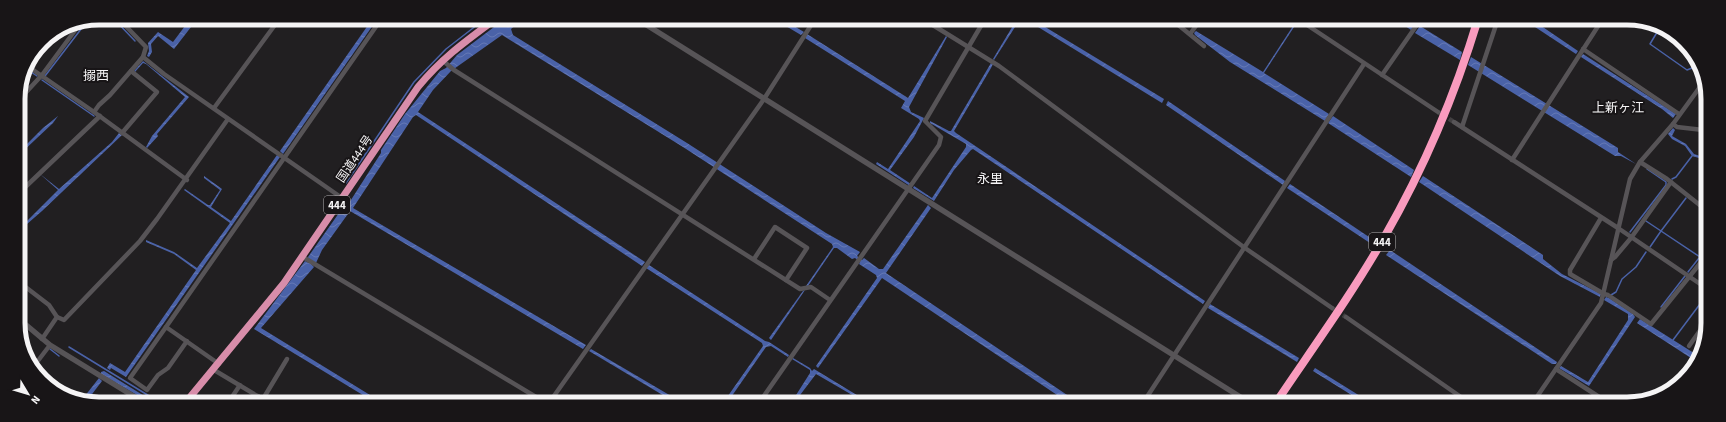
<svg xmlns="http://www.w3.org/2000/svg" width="1726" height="422" font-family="'Source Sans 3','Noto Sans JP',sans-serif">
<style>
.water{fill:url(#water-waves)}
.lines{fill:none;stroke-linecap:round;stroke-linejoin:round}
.stream{stroke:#4a62a8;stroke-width:1.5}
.minor-tunnel{stroke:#413f41;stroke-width:4.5;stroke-dasharray:4.5 2;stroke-linecap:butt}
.minor{stroke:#575457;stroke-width:4.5}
.tertiary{stroke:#575457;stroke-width:5.5}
.trunk{stroke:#d88daa;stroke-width:7}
.motorway{stroke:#f99bbe;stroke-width:8}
.labels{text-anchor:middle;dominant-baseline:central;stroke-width:4;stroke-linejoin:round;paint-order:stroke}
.shield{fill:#181517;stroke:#b3b1b2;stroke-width:1}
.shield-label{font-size:11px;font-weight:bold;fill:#f5f4f5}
.street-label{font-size:12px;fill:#f5f4f5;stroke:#181517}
.neighbourhood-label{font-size:13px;fill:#f5f4f5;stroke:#181517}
.rim{fill:none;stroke:#f5f4f5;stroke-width:5}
</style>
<defs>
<pattern id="water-waves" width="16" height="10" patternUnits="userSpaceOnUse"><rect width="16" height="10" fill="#4a62a8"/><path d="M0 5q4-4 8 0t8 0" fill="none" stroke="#6579b5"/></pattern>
</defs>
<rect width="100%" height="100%" fill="#211f21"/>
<!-- water -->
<g class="water">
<path d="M191 18H198L174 49 158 36 151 44 152 52 149 57 147 56 149 51 148 43 158 32 173 42Z"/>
<path d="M373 18H378L283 154 280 151Z"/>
<path d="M509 18H524L511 29 513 35 687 143 826 233 860 252 857 256 862 260 864 258 879 269H883L928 205 931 208 886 273 1079 403H1069L882 278 818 368 816 366 877 278 876 275 859 264 860 262 855 258 852 259 837 248H834L808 286H806L833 247 832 244 683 147 502 35 451 71 433 90 418 112 645 262 642 266 416 115 413 117 353 208 586 345 583 349 350 211 322 250 316 263 311 264 314 267 261 328 383 403H376L254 329 305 261 309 263 308 257 346 203H349L381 153V150L405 114 440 71 446 68 457 55 502 21Z"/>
<path d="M774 19H782L804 32 801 35Z"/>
<path d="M1017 19H1020L994 60 993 59Z"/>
<path d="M1025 19H1032L1164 99 1162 103Z"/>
<path d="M1283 19H1289L1296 24 1264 73 1329 114 1325 121 1230 62 1195 35 1194 33 1196 31 1263 72 1293 26Z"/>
<path d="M1395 19H1411L1416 23 1411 30Z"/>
<path d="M1523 19H1531L1578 51 1576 54Z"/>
<path d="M1420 26 1462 52 1460 60 1415 33Z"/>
<path d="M807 34 908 98 946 36 947 37 909 107 911 112 924 118 914 137 890 170 911 184 910 186 876 164 877 162 888 169 920 121 919 119 901 108 905 101 805 38Z"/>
<path d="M1583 54 1676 114 1673 118 1662 109 1581 57Z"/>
<path d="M1471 57 1618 148V152L1636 164 1621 156H1615L1468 65Z"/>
<path d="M143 61 189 97 157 134 158 136 147 148 146 147 152 136 185 97 146 64 143 63 135 72 134 71Z"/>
<path d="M991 63 993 64 991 68 954 131 956 133 1205 301 1203 304 973 149 971 150 954 170 934 201 913 188 914 186 932 198 966 147V144L930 123V121L949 131H951Z"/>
<path d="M1168 101 1285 181 1283 185 1166 105Z"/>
<path d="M58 116 53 123 19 155V152L43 128Z"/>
<path d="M1333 116 1414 170 1411 177 1328 123Z"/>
<path d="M1673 128 1675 130 1672 136 1686 144 1694 154 1706 158V160L1692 156 1685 146 1672 139 1668 134Z"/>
<path d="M119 133 122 135 42 211 19 231V229L58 190 40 174 59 189 112 142Z"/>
<path d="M277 155 280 157 126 377 111 368 110 370 107 368 110 363 125 372 196 270 174 254 146 242V240L174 252 197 268 230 223 184 190 185 189 208 205H210L220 190 204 178V176L222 189 211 207 231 221Z"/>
<path d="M1423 176 1543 255V259L1562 274 1601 294 1600 297 1560 276 1419 182Z"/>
<path d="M1290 184 1375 241 1373 245 1287 188Z"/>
<path d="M1390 250 1557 362 1556 364H1552L1386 255Z"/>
<path d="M649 265 765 341 769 342 789 355 788 357 771 346 766 347 727 403H723L763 346 762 343 646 268Z"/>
<path d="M805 290 771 340 769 338 803 291Z"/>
<path d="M1606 297 1609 298 1633 314 1635 317 1589 386 1559 368 1561 366 1588 382 1628 320V314L1604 300Z"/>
<path d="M1210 304 1299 358 1297 362 1208 308Z"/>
<path d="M1640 319 1697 355 1694 360 1637 323Z"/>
<path d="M591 349 683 403H676L589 351Z"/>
<path d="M793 358 810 368 812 371 814 369 870 403H866L816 374 794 403H791L810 373V370L792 359Z"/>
<path d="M1315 368 1373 404H1366L1313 371Z"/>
<path d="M104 371 154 402H149L101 374V372Z"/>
<path d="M99 378 102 381 86 402 81 401Z"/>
</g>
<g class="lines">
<!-- stream -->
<g class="stream">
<path d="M113 18 135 41"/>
<path d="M1659 29 1650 44 1687 70 1697 66"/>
<path d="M25 68 37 76"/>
<path d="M45 76 88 20"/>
<path d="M42 80 94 116"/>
<path d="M1672 179 1676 177 1692 156"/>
<path d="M346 183 414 82 446 49 486 18"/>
<path d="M1701 202 1706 198"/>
<path d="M1646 221 1661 231 1686 198"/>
<path d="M1630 232 1666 185V182L1647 169"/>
<path d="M1650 247 1661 231 1700 257 1706 251"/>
<path d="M1688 272 1699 258"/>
<path d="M1611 295 1616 292 1622 279 1636 267 1646 252"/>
<path d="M1661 307 1685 276"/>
<path d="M1673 340 1700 304 1706 299"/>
<path d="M69 347 159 402"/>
<path d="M50 349 59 356"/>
</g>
<!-- minor-tunnel -->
<g class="minor-tunnel">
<path d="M1438 112 1454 122"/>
<path d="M1332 308 1346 317"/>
</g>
<!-- minor -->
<g class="minor">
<path d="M923 19 999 66 1245 248 1332 308"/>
<path d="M1171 19 1204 46"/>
<path d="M1298 19 1438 112"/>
<path d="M1190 34 1201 19"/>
<path d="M1583 49 1679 114"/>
<path d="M143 57 164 74 342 198"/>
<path d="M442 60 454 70 800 289 811 287 830 300"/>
<path d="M26 65 94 112 187 180"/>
<path d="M1382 75 1421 19"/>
<path d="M18 101 42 75 82 21"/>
<path d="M214 108 280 18"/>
<path d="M94 112 99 105 110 95 143 57 146 47 118 18"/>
<path d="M1454 122 1618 228 1706 288"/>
<path d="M1673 124 1677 127 1703 130 1706 132"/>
<path d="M1462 127 1498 19"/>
<path d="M122 133 157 92 131 71"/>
<path d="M1512 160 1602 20"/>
<path d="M1640 162 1667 179 1706 210"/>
<path d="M19 193 100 116"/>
<path d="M1601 218 1570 270V274L1604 294 1608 295 1651 324 1706 256"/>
<path d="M303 257 546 403"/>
<path d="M754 259 775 227 807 248 786 280"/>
<path d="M1611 260 1615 257 1631 238 1671 182"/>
<path d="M19 282 49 305 57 317"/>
<path d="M1346 317 1471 404"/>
<path d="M166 327 382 18"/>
<path d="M42 339 57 317 64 320 140 241 157 219 228 119"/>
<path d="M187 341 168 368 158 375 147 390 130 378 166 327 219 364"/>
<path d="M1689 346 1706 322"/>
<path d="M34 366 50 345"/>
<path d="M1556 369 1610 404"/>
<path d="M214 370 269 403"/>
<path d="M263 399 287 359"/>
<path d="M228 403 240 385"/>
<path d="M254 403 258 396"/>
<path d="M549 403 764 99 815 19"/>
<path d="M759 403 939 145 941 137 925 121 985 19"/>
<path d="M1143 403 1364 64"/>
<path d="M1532 404 1601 303 1630 179 1640 162 1673 124 1705 80"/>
</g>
<!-- tertiary -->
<g class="tertiary">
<path d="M637 19 1250 403"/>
<path d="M19 319 50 345 143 402"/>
</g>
<!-- trunk -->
<path class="trunk" d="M186 402 284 283 418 87C443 57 466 41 497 18"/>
<!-- motorway -->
<path class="motorway" d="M1275 404C1312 349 1352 294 1385 236 1424 168 1455 95 1478 19"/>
</g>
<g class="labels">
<!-- shield labels -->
<g class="shield">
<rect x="324" y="196" width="26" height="18" rx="3"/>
<rect x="1369" y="233" width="26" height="18" rx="3"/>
</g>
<g class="shield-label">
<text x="337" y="205">444</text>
<text x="1382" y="242">444</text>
</g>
<!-- street labels -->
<g class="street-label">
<text transform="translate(355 159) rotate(-56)">国道444号</text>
</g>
<!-- neighbourhood labels -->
<g class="neighbourhood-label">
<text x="96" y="76">搦西</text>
<text x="1618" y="108">上新ヶ江</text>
<text x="990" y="179">永里</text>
</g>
</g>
<!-- crop -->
<path d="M0 0H1726V422H0ZM99 25H1627A74 74 0 0 1 1701 99V323A74 74 0 0 1 1627 397H99A74 74 0 0 1 25 323V99A74 74 0 0 1 99 25Z" fill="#181517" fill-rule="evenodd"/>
<path class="rim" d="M99 25H1627A74 74 0 0 1 1701 99V323A74 74 0 0 1 1627 397H99A74 74 0 0 1 25 323V99A74 74 0 0 1 99 25Z"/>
<!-- north arrow -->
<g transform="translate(28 394) rotate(128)" stroke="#181517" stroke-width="3" paint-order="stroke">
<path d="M0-3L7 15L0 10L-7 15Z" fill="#f5f4f5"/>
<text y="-6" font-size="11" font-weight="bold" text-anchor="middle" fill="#f5f4f5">N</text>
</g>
</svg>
